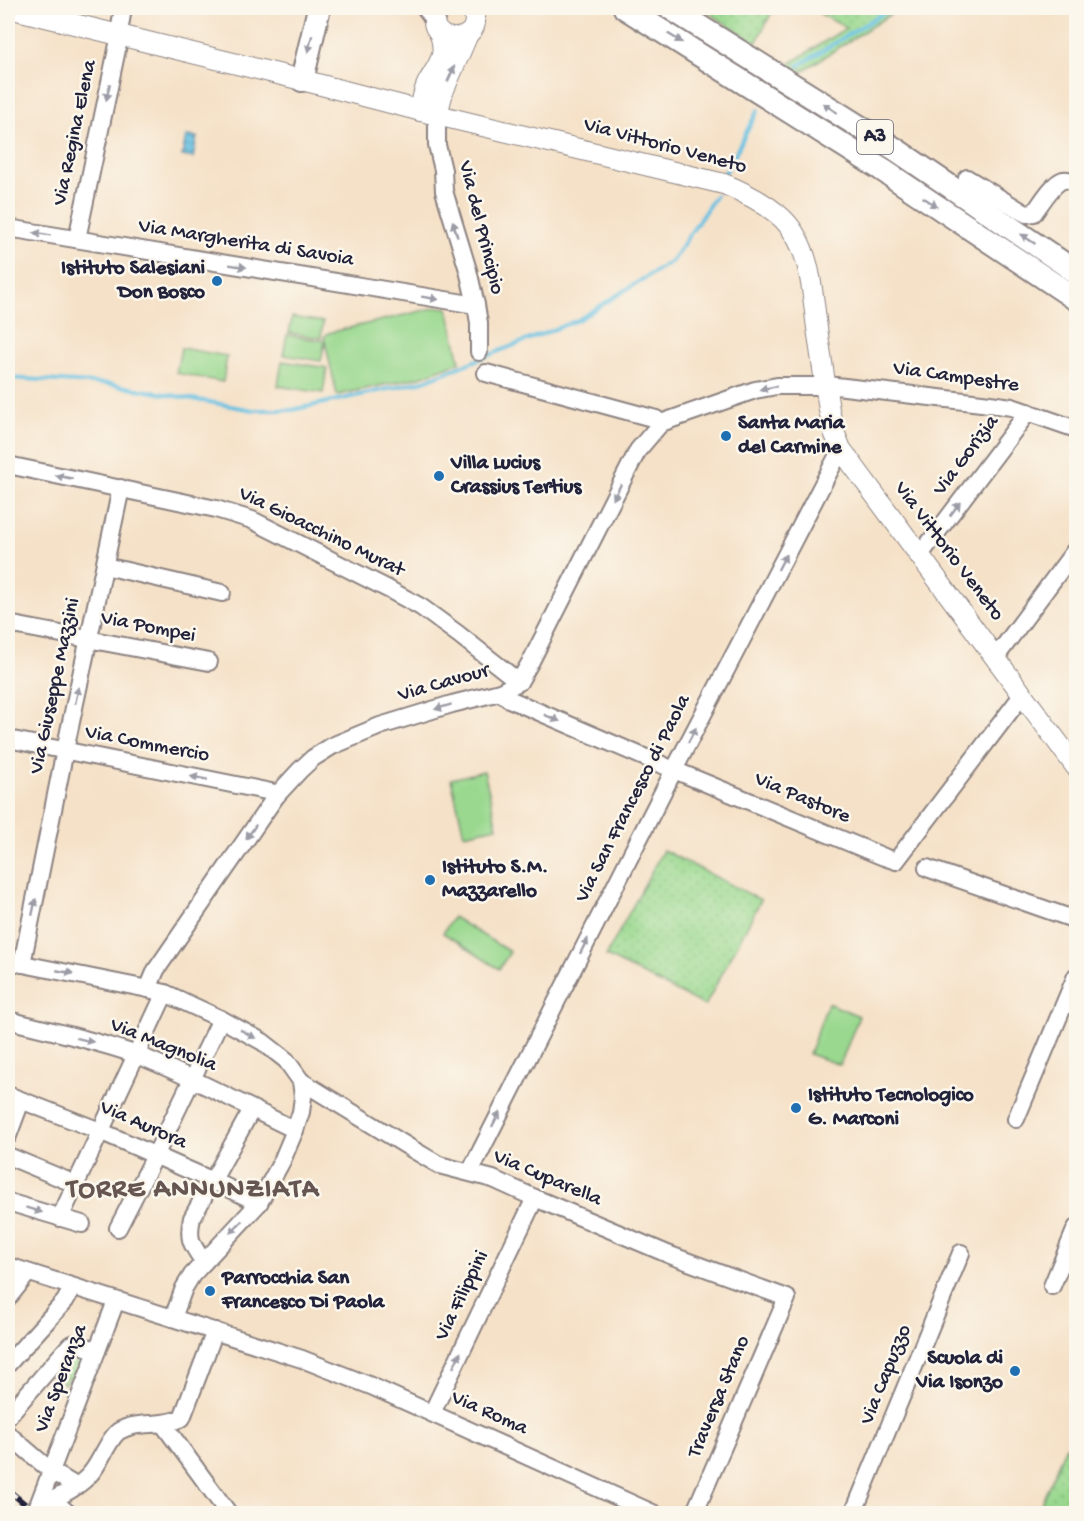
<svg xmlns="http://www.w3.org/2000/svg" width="1084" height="1521" font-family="'Gochi Hand',sans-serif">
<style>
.grass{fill:url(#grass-dots);stroke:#5e7d64;stroke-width:1.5}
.pitch{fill:#99d88e;stroke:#5e7d64;stroke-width:1.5}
.water{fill:url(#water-rules);stroke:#43718e;stroke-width:1.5}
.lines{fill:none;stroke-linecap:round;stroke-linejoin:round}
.stream{stroke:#64c0e2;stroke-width:4}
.minor-casing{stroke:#8c8281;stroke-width:20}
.major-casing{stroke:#8c8281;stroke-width:22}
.highway-casing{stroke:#8c8281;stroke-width:26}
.minor{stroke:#fff;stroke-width:16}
.major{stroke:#fff;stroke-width:20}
.highway{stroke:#fff;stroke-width:22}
.rail-casing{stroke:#22223b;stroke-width:6}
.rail{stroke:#fbf7ec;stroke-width:4;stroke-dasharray:11;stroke-linecap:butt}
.oneway{fill:#9c9ca7}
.poi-dot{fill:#1f6fb2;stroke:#fbf7ec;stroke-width:2}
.labels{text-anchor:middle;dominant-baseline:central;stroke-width:5;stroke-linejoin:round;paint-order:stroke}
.shield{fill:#fbf7ec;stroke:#636270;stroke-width:1.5}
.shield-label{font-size:20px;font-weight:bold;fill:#22223b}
.street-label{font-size:21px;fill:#22223b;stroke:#fbf7ec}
.poi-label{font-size:21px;font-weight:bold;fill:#22223b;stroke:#fbf7ec;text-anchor:start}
.district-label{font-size:27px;font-weight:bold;letter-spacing:1.5px;fill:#665652;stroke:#fbf7ec}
</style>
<defs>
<pattern id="grass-dots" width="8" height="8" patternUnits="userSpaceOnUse" patternTransform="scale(1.5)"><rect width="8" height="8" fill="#99d88e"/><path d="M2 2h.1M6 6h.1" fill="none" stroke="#84b97b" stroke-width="1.8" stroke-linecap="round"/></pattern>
<pattern id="water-rules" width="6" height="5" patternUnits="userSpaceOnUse" patternTransform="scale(1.5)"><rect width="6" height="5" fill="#64c0e2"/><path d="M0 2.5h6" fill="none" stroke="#529cb8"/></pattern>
</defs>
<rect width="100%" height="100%" fill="#fbf7ec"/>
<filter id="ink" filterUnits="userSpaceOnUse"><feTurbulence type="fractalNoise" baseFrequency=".0167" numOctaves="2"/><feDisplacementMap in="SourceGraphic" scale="12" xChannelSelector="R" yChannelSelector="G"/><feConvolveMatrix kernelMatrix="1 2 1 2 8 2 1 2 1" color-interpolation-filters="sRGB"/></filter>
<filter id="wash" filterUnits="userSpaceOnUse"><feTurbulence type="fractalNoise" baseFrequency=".008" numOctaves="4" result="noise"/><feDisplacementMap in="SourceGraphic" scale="24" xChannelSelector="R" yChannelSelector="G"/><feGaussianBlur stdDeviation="1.35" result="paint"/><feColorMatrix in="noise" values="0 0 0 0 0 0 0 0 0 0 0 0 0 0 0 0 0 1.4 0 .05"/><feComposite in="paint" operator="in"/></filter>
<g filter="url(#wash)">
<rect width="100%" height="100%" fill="#f5e1c7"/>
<!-- grass -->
<g class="grass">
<path d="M701 8H774L756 43Z"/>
<path d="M810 8H900L798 74 787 65 846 28Z"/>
<path d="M663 850 761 900 705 1006 606 956Z"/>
<path d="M76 1346 93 1352 82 1383 68 1377 65 1384 50 1376Z"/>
<path d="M1066 1446 1076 1451V1513H1037Z"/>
</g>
<!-- pitch -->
<g class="pitch">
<path d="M438 307 448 308 460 362 420 377 337 395 324 337 328 333Z"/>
<path d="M292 317 323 322 321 338 289 333Z"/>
<path d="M287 335 325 341 321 361 283 355Z"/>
<path d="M181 348 227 356 223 382 176 373Z"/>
<path d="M282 361 327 368 323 393 278 386Z"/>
<path d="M484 771 497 827 464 834 451 779Z"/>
<path d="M453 917 510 952 499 969 443 933Z"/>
<path d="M828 1003 859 1016 840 1065 809 1054Z"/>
</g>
<!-- water -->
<path class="water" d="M186 136 197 137 193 158 182 156Z"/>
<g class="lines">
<!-- stream -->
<g class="stream">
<path d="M798 66 891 8"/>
<path d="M724 175 758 110"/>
<path d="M8 378 109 384 253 410H292L424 381 578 320 627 289 672 261 716 195"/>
</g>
</g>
</g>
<g filter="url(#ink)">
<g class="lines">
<!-- minor casing -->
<g class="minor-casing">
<g id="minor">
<path d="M437 115V145L443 170 444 191 468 270 476 305 479 323V352"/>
<path d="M967 178 1026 214 1034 213C1040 205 1053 183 1063 180 1067 179 1072 181 1076 183"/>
<path d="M8 228 476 305"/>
<path d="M77 239 120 35V27L123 8"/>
<path d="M486 373 656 419 661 423"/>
<path d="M8 465 216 509 252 520 388 589 421 607 458 634 519 682"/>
<path d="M920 555 1028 412"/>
<path d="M105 566 222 593"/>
<path d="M8 624 209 662"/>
<path d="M996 657 1076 549"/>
<path d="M500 692 509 699 674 770 884 857 896 861 1023 694"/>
<path d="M8 739 271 792 276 796"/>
<path d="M927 868 1076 920"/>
<path d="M8 961 148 989 165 993 221 1019 263 1042 286 1060 301 1081 303 1097 301 1112 295 1130 282 1161 259 1203 192 1275 184 1288 173 1318"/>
<path d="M22 964 65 750 121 488"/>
<path d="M148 989 156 970 165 957 276 796 300 770 313 758 332 746 380 726 452 704 500 692 519 682 531 661 638 450 661 423 755 390 777 386H836L990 404 1012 407 1076 429"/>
<path d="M8 1020C51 1031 95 1040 137 1055 191 1076 243 1105 295 1130"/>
<path d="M301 1081 412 1149 439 1165 493 1179 535 1198 670 1255 787 1298 694 1514"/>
<path d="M8 1095 100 1131 220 1184 259 1203"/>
<path d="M1016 1119 1076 976"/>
<path d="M8 1136 21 1101"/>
<path d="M8 1156 75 1184"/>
<path d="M470 1172 674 770 841 449"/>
<path d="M8 1202 82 1224"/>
<path d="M60 1218 165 993"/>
<path d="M118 1228 155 1156 221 1019"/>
<path d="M204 1262C192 1245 187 1240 192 1218L252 1109"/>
<path d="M8 1266 302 1359 371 1386 655 1514"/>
<path d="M1052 1286 1076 1228"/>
<path d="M8 1298 28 1273"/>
<path d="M8 1364 65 1301 73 1287"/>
<path d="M432 1413 535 1198"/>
<path d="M8 1416 70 1345 76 1343 97 1351"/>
<path d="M163 1424 229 1514"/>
<path d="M8 1434 51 1471 76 1486"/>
<path d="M52 1499 69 1514"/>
<path d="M37 1508C55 1498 78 1489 91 1473 100 1463 109 1438 119 1431 138 1420 162 1428 182 1418L215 1331"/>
<path d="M37 1508 116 1301"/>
<path d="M853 1514 961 1253"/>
</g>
</g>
<!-- major casing -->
<g class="major-casing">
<g id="major">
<path d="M9 8 302 80 437 115 724 184C746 193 766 203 783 219 811 247 812 291 817 328 821 355 825 383 829 410L834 432 841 449 1076 767"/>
<path d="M437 8C419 48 490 48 472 8"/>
<path d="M420 111C422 101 423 91 428 82 439 63 448 55 439 32"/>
<path d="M437 115 443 92 468 34"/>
</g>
</g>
<!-- highway casing -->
<g class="highway-casing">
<g id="highway">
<path d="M429 8 434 16"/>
<path d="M625 8 881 169 1076 299"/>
<path d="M670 8 895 149 1076 272"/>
<path d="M302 80 319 8"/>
</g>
</g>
<!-- minor -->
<use href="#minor" class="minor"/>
<!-- major -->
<use href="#major" class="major"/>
<!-- highway -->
<use href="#highway" class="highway"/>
<!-- rail casing -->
<g class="rail-casing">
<path id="rail" d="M8 1490 37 1514"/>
</g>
<!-- rail -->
<use href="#rail" class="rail"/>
</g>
<!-- one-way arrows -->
<defs><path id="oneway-solid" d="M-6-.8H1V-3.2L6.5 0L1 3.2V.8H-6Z" transform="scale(1.5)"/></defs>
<g class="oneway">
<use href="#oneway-solid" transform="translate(675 38) rotate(32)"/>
<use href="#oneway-solid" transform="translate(310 44) rotate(104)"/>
<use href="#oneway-solid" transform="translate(451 74) rotate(-66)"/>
<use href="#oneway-solid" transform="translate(108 92) rotate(102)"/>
<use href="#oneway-solid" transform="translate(830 108) rotate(-147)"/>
<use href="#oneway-solid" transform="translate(930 202) rotate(34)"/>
<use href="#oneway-solid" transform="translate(455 229) rotate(-107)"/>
<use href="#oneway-solid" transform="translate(42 234) rotate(-171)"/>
<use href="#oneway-solid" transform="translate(1028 239) rotate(-146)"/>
<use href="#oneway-solid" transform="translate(238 266) rotate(9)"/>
<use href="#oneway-solid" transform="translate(430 298) rotate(9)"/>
<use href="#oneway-solid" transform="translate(768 388) rotate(169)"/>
<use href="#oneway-solid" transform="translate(64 477) rotate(-169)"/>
<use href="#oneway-solid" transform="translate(617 492) rotate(117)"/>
<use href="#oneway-solid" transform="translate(955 509) rotate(-53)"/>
<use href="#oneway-solid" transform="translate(782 562) rotate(-62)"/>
<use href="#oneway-solid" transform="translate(77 695) rotate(-78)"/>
<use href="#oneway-solid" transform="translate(443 707) rotate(163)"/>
<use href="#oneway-solid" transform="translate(552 718) rotate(23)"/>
<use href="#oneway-solid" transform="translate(692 735) rotate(-62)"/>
<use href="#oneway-solid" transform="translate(199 778) rotate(-169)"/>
<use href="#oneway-solid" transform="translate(251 832) rotate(125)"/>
<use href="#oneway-solid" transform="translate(34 907) rotate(-78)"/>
<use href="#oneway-solid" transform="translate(584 946) rotate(-63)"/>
<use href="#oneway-solid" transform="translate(65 972) rotate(11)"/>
<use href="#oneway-solid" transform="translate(248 1034) rotate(29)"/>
<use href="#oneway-solid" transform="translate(85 1040) rotate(14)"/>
<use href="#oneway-solid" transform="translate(496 1119) rotate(-63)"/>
<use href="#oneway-solid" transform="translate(34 1210) rotate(17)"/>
<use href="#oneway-solid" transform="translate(236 1227) rotate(135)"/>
<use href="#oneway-solid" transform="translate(457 1360) rotate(-64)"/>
</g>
</g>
<!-- markers -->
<g class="poi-dot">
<circle cx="217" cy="281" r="6"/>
<circle cx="726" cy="436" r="6"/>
<circle cx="439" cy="476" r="6"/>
<circle cx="430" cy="880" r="6"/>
<circle cx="796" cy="1108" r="6"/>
<circle cx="210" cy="1291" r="6"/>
<circle cx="1015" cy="1371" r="6"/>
</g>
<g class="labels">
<!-- shield labels -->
<rect class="shield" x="857" y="120" width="36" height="34" rx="4.5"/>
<g class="shield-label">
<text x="875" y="137">A3</text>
</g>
<!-- street labels -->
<g class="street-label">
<text transform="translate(76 133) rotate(-78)">Via Regina Elena</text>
<text transform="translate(665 147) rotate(15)">Via Vittorio Veneto</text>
<text transform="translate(480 228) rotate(76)">Via del Principio</text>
<text transform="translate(246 244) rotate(9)">Via Margherita di Savoia</text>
<text transform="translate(956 378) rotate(8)">Via Campestre</text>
<text transform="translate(967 456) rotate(-53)">Via Gorizia</text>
<text transform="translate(321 533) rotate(26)">Via Gioacchino Murat</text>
<text transform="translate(948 552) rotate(53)">Via Vittorio Veneto</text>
<text transform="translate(148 628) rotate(11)">Via Pompei</text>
<text transform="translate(444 684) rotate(-16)">Via Cavour</text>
<text transform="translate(56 686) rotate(-78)">Via Giuseppe Mazzini</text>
<text transform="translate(147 745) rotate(11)">Via Commercio</text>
<text transform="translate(634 799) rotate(-63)">Via San Francesco di Paola</text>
<text transform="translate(802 799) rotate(23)">Via Pastore</text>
<text transform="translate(163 1046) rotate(22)">Via Magnolia</text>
<text transform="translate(143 1126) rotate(24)">Via Aurora</text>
<text transform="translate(547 1179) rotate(23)">Via Cuparella</text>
<text transform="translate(463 1296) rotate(-64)">Via Filippini</text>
<text transform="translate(887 1375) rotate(-68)">Via Capuzzo</text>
<text transform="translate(62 1379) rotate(-69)">Via Speranza</text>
<text transform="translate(720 1397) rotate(-67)">Traversa Stano</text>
<text transform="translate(489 1414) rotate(24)">Via Roma</text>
</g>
<!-- poi labels -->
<g class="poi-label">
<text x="205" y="269" text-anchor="end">Istituto Salesiani<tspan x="205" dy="24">Don Bosco</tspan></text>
<text x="738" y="424">Santa Maria<tspan x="738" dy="24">del Carmine</tspan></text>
<text x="451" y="464">Villa Lucius<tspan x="451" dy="24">Crassius Tertius</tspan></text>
<text x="442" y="868">Istituto S.M.<tspan x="442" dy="24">Mazzarello</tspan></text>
<text x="808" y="1096">Istituto Tecnologico<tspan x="808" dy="24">G. Marconi</tspan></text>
<text x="222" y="1279">Parrocchia San<tspan x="222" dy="24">Francesco Di Paola</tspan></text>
<text x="1003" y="1359" text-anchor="end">Scuola di<tspan x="1003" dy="24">Via Isonzo</tspan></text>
</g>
<!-- district labels -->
<g class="district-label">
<text x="193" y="1191">TORRE ANNUNZIATA</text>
</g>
</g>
<!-- margin -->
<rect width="1084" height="1521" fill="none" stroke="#fbf7ec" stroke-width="30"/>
</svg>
